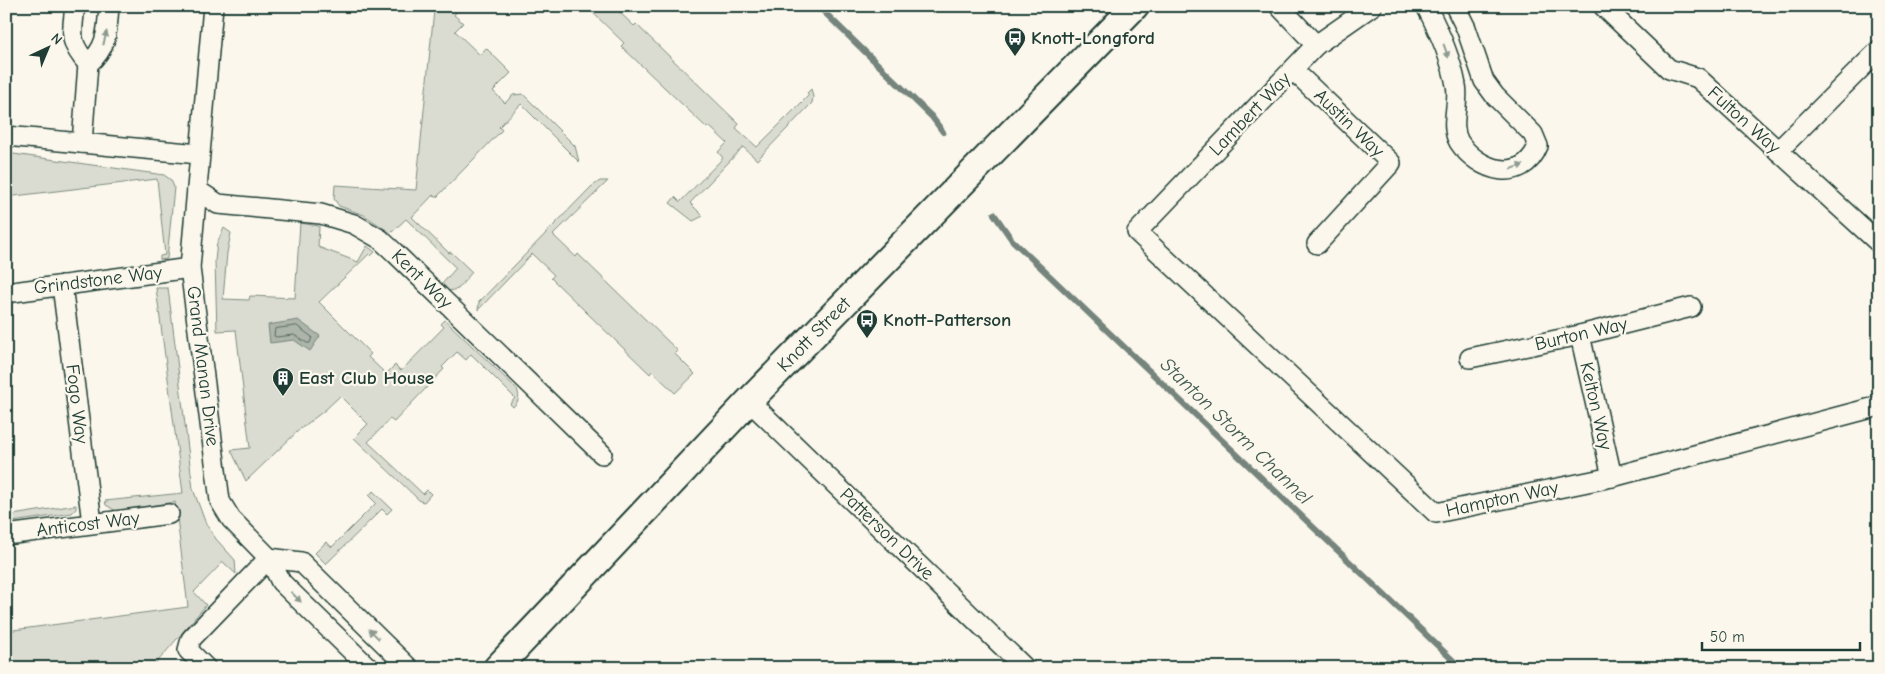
<svg xmlns="http://www.w3.org/2000/svg" width="1885" height="674" font-family="'Comic Neue',sans-serif">
<style>
.green{fill:#dbdcd1;stroke:#7d8c82}
.water{fill:#adb4aa;stroke:#74847b}
.lines{fill:none;stroke-linecap:round;stroke-linejoin:round}
.shore{stroke:#586d63;stroke-width:1}
.stream{stroke:#74847b;stroke-width:6}
.minor-casing{stroke:#1f3d34;stroke-width:22}
.secondary-casing{stroke:#1f3d34;stroke-width:30}
.minor{stroke:#fbf7ec;stroke-width:19}
.secondary{stroke:#fbf7ec;stroke-width:26}
.oneway{fill:#8d9a90}
.labels{text-anchor:middle;dominant-baseline:central;stroke-width:4.5;stroke-linejoin:round;paint-order:stroke}
.poi-label{font-size:19px;font-weight:bold;fill:#1f3d34;stroke:#fbf7ec;text-anchor:start}
.street-label{font-size:19px;fill:#1f3d34;stroke:#fbf7ec}
.water-label{font-size:20px;font-style:italic;fill:#425b52;stroke:#fbf7ec}
</style>
<rect width="100%" height="100%" fill="#fbf7ec"/>
<filter id="ink" filterUnits="userSpaceOnUse"><feTurbulence type="fractalNoise" baseFrequency=".02" numOctaves="2"/><feDisplacementMap in="SourceGraphic" scale="10" xChannelSelector="R" yChannelSelector="G"/><feConvolveMatrix kernelMatrix="1 2 1 2 8 2 1 2 1" color-interpolation-filters="sRGB"/></filter>
<g filter="url(#ink)">
<!-- green -->
<g class="green">
<path d="M393 6H461L454 15 463 23 455 31 480 55 486 48 511 73 493 91 505 103 513 95 523 94 575 146 579 162 521 104 499 127 502 130 436 198 433 195 412 217 449 253 451 252 472 272 458 289 449 291 442 284 456 268 406 219 391 233 364 215 339 206 334 199 335 185 416 190 434 10Z"/>
<path d="M586 6H616L615 8 634 26 636 24 739 124 736 128 757 147 809 95 807 93 811 89 813 97 812 103 757 160 743 147 690 203 703 216 693 221 670 203 675 197 680 202 723 158 718 152 727 143 709 126 707 128 621 46 624 43Z"/>
<path d="M6 153 164 175 171 180 174 187 167 259 160 260V256L165 255 157 179 6 197Z"/>
<path d="M600 181H608L553 235 576 257 578 254 678 351 675 354 695 374 675 393 652 371 650 374 551 278 554 275 532 254 478 310 479 302 591 187Z"/>
<path d="M300 223 319 226 318 247 358 262 367 246 375 252 371 256 369 254 319 302 371 354 368 357 386 374 395 365 401 371 444 327 441 324 445 320 517 389C520 397 519 401 513 407L510 404 515 398 471 354 466 360 457 352 442 367 444 369 394 422 390 419 368 442 423 494 427 490 431 494 424 502 420 501 354 438 368 424 340 396 325 410 299 430 246 481 231 450 250 448 236 330 217 331 215 261 217 243 224 228 231 233 227 253 223 299 249 300 250 296 295 298Z"/>
<path d="M156 288H168L193 489 206 524 216 539 235 560 236 574 223 562 194 592 206 605 152 668H6V631L188 607 175 502 116 511 106 505 105 501 183 493Z"/>
<path d="M373 491 392 509 387 514 382 509 326 564 315 553 326 542 332 547 376 503 369 496Z"/>
<path d="M76 505V509L72 513 6 523V516Z"/>
</g>
<!-- water -->
<path class="water" d="M298 320 320 336 310 351 294 340 270 343 268 325Z"/>
<g class="lines">
<!-- shore -->
<path class="shore" d="M297 326 312 337 310 343H307L294 335 276 337 274 336 275 329Z"/>
<!-- stream -->
<g class="stream">
<path d="M818 6 932 117 943 132"/>
<path d="M994 214 1012 240 1461 668"/>
</g>
<!-- minor casing -->
<g class="minor-casing">
<g id="minor">
<path d="M75 6C72 34 68 42 88 64"/>
<path d="M213 6 190 268 220 501 231 519 269 558 281 582 369 668"/>
<path d="M1279 6 1316 45"/>
<path d="M1372 6 1316 45 1137 232 1436 513 1612 477 1879 406"/>
<path d="M1426 6C1439 31 1451 58 1456 85 1460 103 1449 125 1459 142 1478 171 1522 185 1538 146L1533 134 1495 96 1484 81 1466 28 1455 6"/>
<path d="M1603 6 1669 69 1698 78 1879 243"/>
<path d="M1293 70 1391 163 1317 244"/>
<path d="M6 136 199 154"/>
<path d="M82 143 88 64C108 47 107 30 109 6"/>
<path d="M1778 151 1879 50"/>
<path d="M197 190 218 204 321 214 354 224 380 239 394 252 602 454"/>
<path d="M62 285 92 523"/>
<path d="M6 293 190 268"/>
<path d="M1580 335 1612 477"/>
<path d="M1470 358 1580 335 1691 307"/>
<path d="M749 401 1025 668"/>
<path d="M6 535 169 514"/>
<path d="M269 558 301 562 409 668"/>
<path d="M206 668 188 650 191 639 269 558"/>
</g>
</g>
<!-- secondary casing -->
<g class="secondary-casing">
<g id="secondary">
<path id="s1" d="M497 668 749 401 1135 6"/>
</g>
</g>
<!-- minor -->
<use href="#minor" class="minor"/>
<!-- secondary -->
<use href="#secondary" class="secondary"/>
</g>
<!-- one-way arrows -->
<defs><path id="oneway-solid" d="M-6-.8H1V-3.2L6.5 0L1 3.2V.8H-6Z" transform="scale(1.25)"/></defs>
<g class="oneway">
<use href="#oneway-solid" transform="translate(105 38) rotate(-76)"/>
<use href="#oneway-solid" transform="translate(1446 51) rotate(70)"/>
<use href="#oneway-solid" transform="translate(1517 167) rotate(-20)"/>
<use href="#oneway-solid" transform="translate(296 597) rotate(44)"/>
<use href="#oneway-solid" transform="translate(374 634) rotate(-135)"/>
</g>
</g>
<!-- icons -->
<defs>
<g id="bus-pin" transform="scale(1.125)"><path d="M0 17L-7.5 6A9.5 9.5 0 1 1 7.5 6Z" fill="#1f3d34" stroke="#fbf7ec"/><path d="M-5-6H5V4H4V6H2V4H-2V6H-4V4H-5ZM-3.5-4V0h7V-4ZM-3.5 1.2v1.5H-2V1.2ZM2 1.2v1.5H3.5V1.2Z" fill="#fff"/></g>
<g id="building-pin" transform="scale(1.125)"><path d="M0 17L-7.5 6A9.5 9.5 0 1 1 7.5 6Z" fill="#1f3d34" stroke="#fbf7ec"/><path d="M-4-6H4V6H1V3H-1V6H-4ZM-2.5-4.3h1.7v1.8h-1.7ZM.8-4.3h1.7v1.8H.8ZM-2.5-1h1.7V.8h-1.7ZM.8-1h1.7V.8H.8Z" fill="#fff"/></g>
</defs>
<g fill-rule="evenodd">
<use href="#bus-pin" x="1015" y="38"/>
<use href="#bus-pin" x="867" y="320"/>
<use href="#building-pin" x="283" y="378"/>
</g>
<g class="labels">
<!-- poi labels -->
<g class="poi-label">
<text x="1031" y="38">Knott-Longford</text>
<text x="883" y="320">Knott-Patterson</text>
<text x="299" y="378">East Club House</text>
</g>
<!-- street labels -->
<g class="street-label">
<text transform="translate(1250 114) rotate(-46)">Lambert Way</text>
<text transform="translate(1744 120) rotate(42)">Fulton Way</text>
<text transform="translate(1349 123) rotate(44)">Austin Way</text>
<text transform="translate(422 279) rotate(44)">Kent Way</text>
<text transform="translate(98 280) rotate(-7)">Grindstone Way</text>
<text transform="translate(1581 334) rotate(-13)">Burton Way</text>
<text stroke="none"><textPath href="#s1" startOffset="460">Knott Street</textPath></text>
<text transform="translate(203 366) rotate(83)">Grand Manan Drive</text>
<text transform="translate(77 404) rotate(83)">Fogo Way</text>
<text transform="translate(1596 406) rotate(77)">Kelton Way</text>
<text transform="translate(1502 499) rotate(-12)">Hampton Way</text>
<text transform="translate(88 524) rotate(-7)">Anticost Way</text>
<text transform="translate(887 534) rotate(44)">Patterson Drive</text>
</g>
<!-- water labels -->
<g class="water-label">
<text transform="translate(1236 431) rotate(44)">Stanton Storm Channel</text>
</g>
</g>
<!-- margin -->
<rect width="1885" height="674" fill="none" stroke="#fbf7ec" stroke-width="25"/>
<rect x="12" y="12" width="1860" height="649" fill="none" stroke="#1f3d34" stroke-width="2" filter="url(#ink)"/>
<!-- north arrow -->
<g transform="translate(48 48) rotate(44)" stroke="#fbf7ec" stroke-width="4" paint-order="stroke">
<path d="M0-4L9 19L0 12L-9 19Z" fill="#1f3d34"/>
<text y="-8" font-size="14" font-weight="bold" text-anchor="middle" fill="#1f3d34">N</text>
</g>
<!-- scale -->
<path d="M1702 642v8h158v-8" fill="none" stroke="#1f3d34" stroke-width="2.5"/>
<text x="1710" y="642" font-size="15" fill="#1f3d34" stroke="#fbf7ec" stroke-width="4" paint-order="stroke">50 m</text>
</svg>
